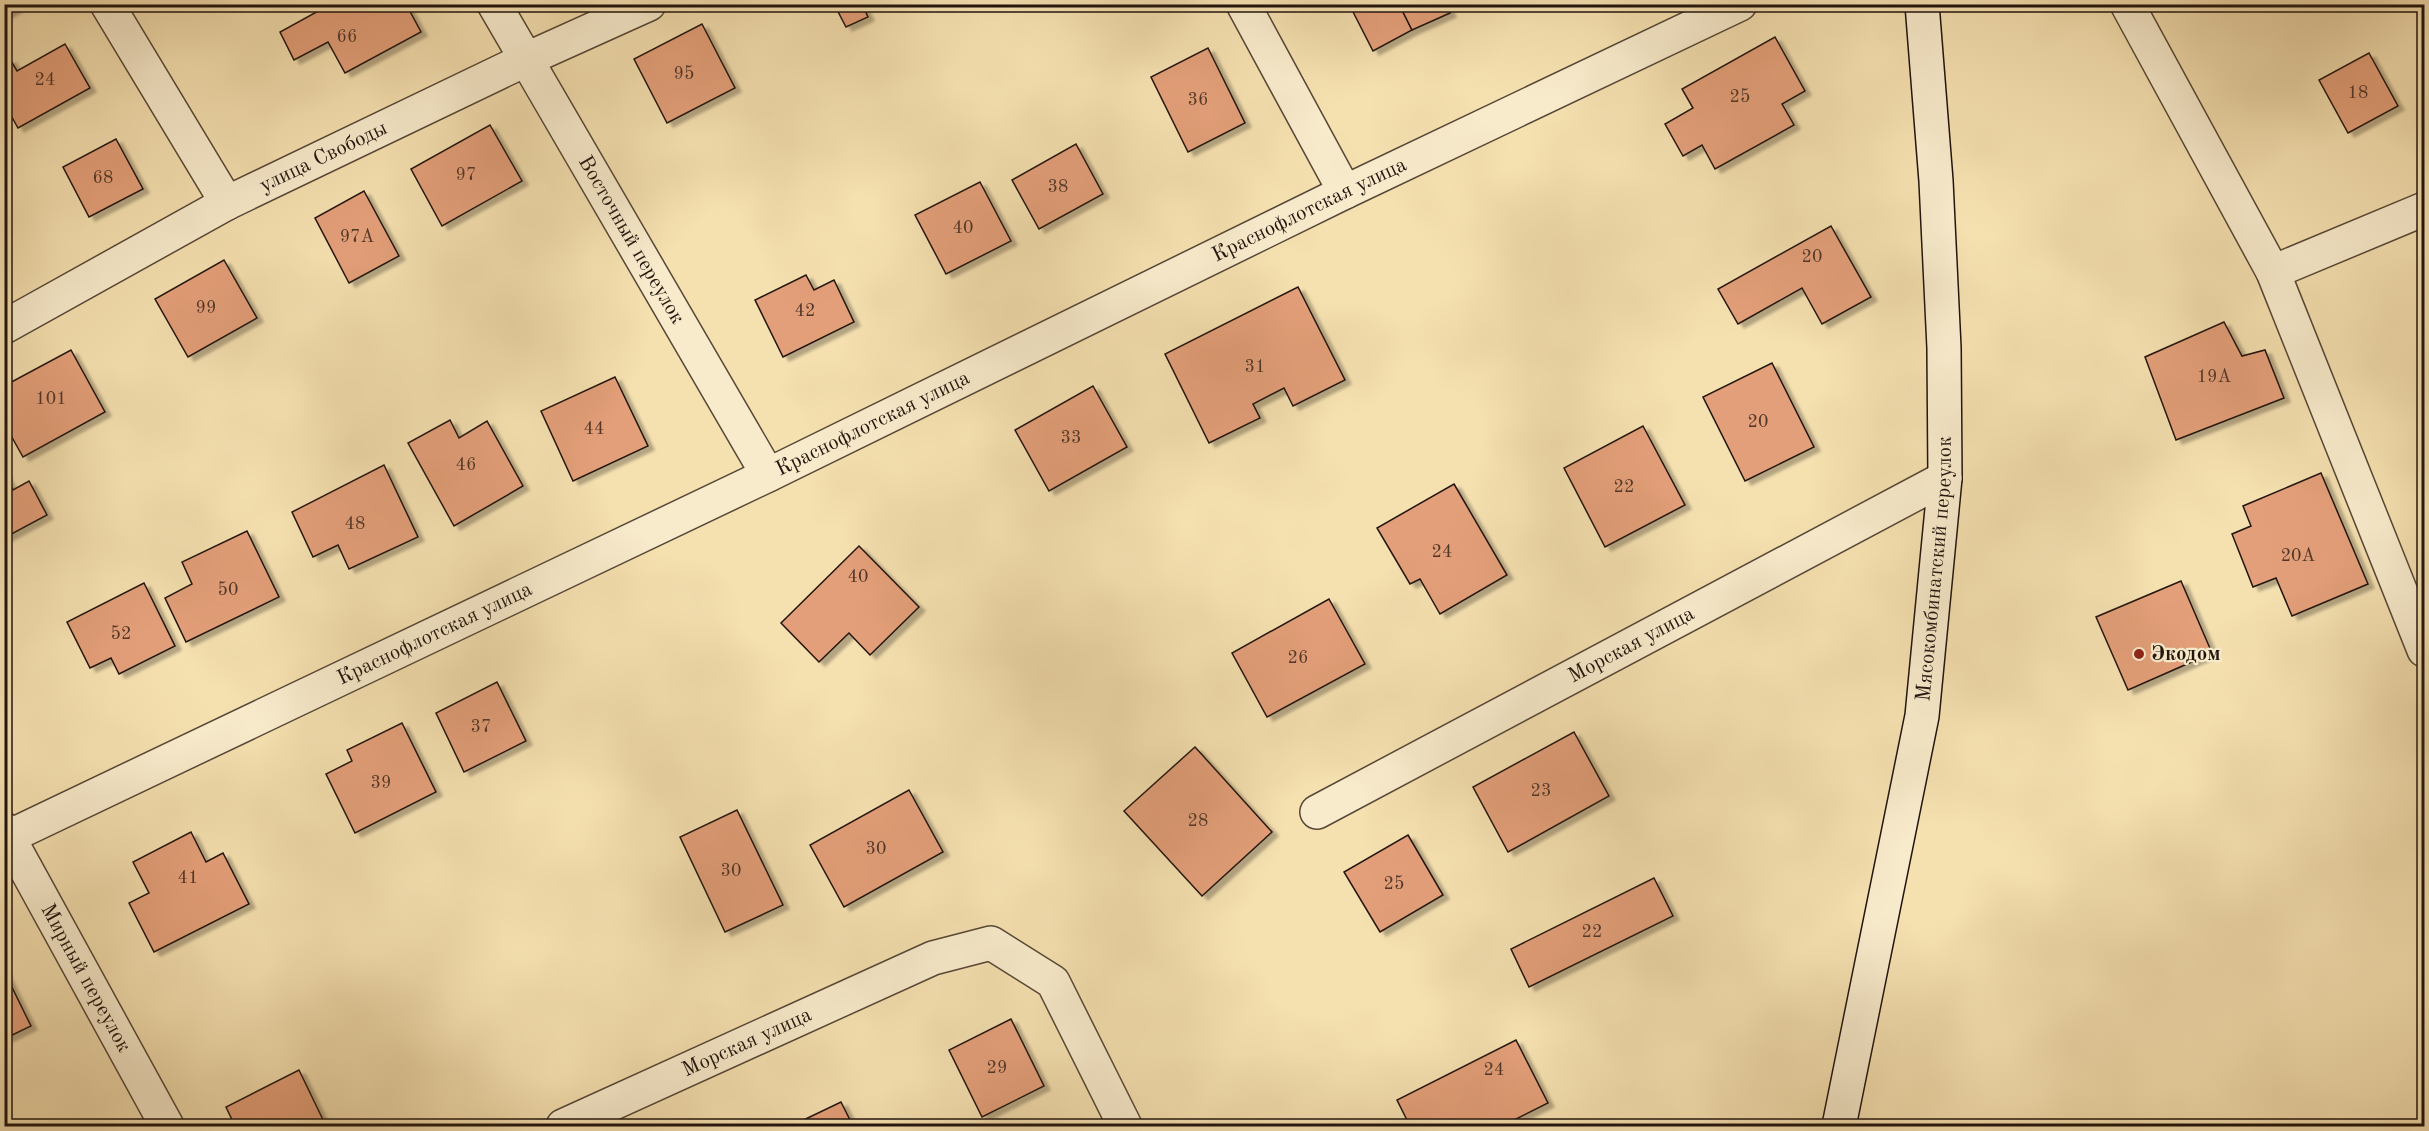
<svg xmlns="http://www.w3.org/2000/svg" width="2429" height="1131" font-family="'Old Standard TT',serif">
<style>
.building{fill:#e39f79;stroke:#21140e;stroke-width:1.5;filter:url(#shadow)}
.lines{fill:none;stroke-linecap:round;stroke-linejoin:round}
.minor-casing{stroke:#564736;stroke-width:36}
.secondary-casing{stroke:#21140e;stroke-width:36}
.minor{stroke:#f8ebcc;stroke-width:33}
.secondary{stroke:#f8ebcc;stroke-width:33}
.poi-dot{fill:#8f2418;stroke:#f8ebcc;stroke-width:2}
.labels{text-anchor:middle;dominant-baseline:central;stroke-width:4.5;stroke-linejoin:round;paint-order:stroke}
.number-label{font-size:18px;fill:#523729}
.street-label{font-size:21px;fill:#21140e;stroke:#f8ebcc}
.poi-label{font-size:21px;font-weight:bold;fill:#21140e;stroke:#f8ebcc;text-anchor:start}
</style>
<defs>
<filter id="shadow"><feDropShadow dx="6" dy="4" stdDeviation="1.5" flood-color="#0004"/></filter>
</defs>
<rect width="100%" height="100%" fill="#f5e0b0"/>
<filter id="stains"><feTurbulence type="fractalNoise" baseFrequency=".00333" numOctaves="4"/><feColorMatrix values="0 0 0 0 .2 0 0 0 0 .09 0 0 0 0 .02 0 0 0 .5 -.17"/></filter>
<radialGradient id="worn" r=".72"><stop offset=".6" stop-color="#630" stop-opacity="0"/><stop offset="1" stop-color="#630" stop-opacity=".3"/></radialGradient>
<!-- building -->
<g class="building">
<path d="M4 4H23L4 15Z"/>
<path d="M331 4H406L421 32 345 73 328 42 294 60 280 32Z"/>
<path d="M834 4H862L868 17 846 27Z"/>
<path d="M1349 4H1399L1412 30 1373 51Z"/>
<path d="M1399 4H1446L1450 13 1412 30Z"/>
<path d="M702 24 735 88 667 123 634 59Z"/>
<path d="M1775 37 1805 91 1782 104 1794 125 1715 169 1702 145 1683 156 1665 124 1693 108 1682 89Z"/>
<path d="M65 44 90 88 18 128 4 103V62L10 59 17 71Z"/>
<path d="M1208 48 1245 123 1188 152 1151 77Z"/>
<path d="M2369 53 2398 106 2348 133 2319 80Z"/>
<path d="M490 125 522 181 442 226 411 169Z"/>
<path d="M116 139 143 189 89 217 63 167Z"/>
<path d="M1076 144 1103 194 1039 229 1012 180Z"/>
<path d="M980 182 1011 241 946 274 915 215Z"/>
<path d="M364 191 399 256 349 283 315 218Z"/>
<path d="M1831 226 1871 297 1822 324 1802 288 1738 324 1718 289Z"/>
<path d="M224 260 257 318 188 357 155 299Z"/>
<path d="M806 275 814 290 834 280 854 322 783 357 755 300Z"/>
<path d="M1298 287 1345 380 1293 406 1284 388 1253 404 1260 418 1209 443 1165 354Z"/>
<path d="M2224 322 2242 356 2265 350 2284 398 2176 440 2145 357Z"/>
<path d="M71 350 105 412 23 457 4 423V386Z"/>
<path d="M1772 363 1814 447 1745 481 1703 397Z"/>
<path d="M615 377 648 446 573 481 541 411Z"/>
<path d="M1093 386 1127 447 1049 491 1015 430Z"/>
<path d="M450 420 459 438 487 421 523 486 454 526 408 443Z"/>
<path d="M1643 426 1685 505 1605 547 1564 468Z"/>
<path d="M384 465 418 537 349 569 338 545 313 557 292 512Z"/>
<path d="M4 473 13 490 29 481 47 515 4 538Z"/>
<path d="M2321 473 2368 584 2292 616 2276 578 2253 587 2232 534 2251 526 2243 506Z"/>
<path d="M1454 484 1507 575 1440 614 1420 579 1410 584 1377 528Z"/>
<path d="M247 531 279 597 186 642 165 598 192 584 182 562Z"/>
<path d="M859 546 919 607 870 655 849 633 819 662 781 623Z"/>
<path d="M2181 581 2212 653 2128 690 2096 617Z"/>
<path d="M144 583 175 646 119 674 111 658 90 668 67 622Z"/>
<path d="M1329 599 1365 664 1267 717 1232 653Z"/>
<path d="M497 682 526 741 464 772 436 713Z"/>
<path d="M402 723 436 792 355 833 326 774 352 761 347 750Z"/>
<path d="M1574 732 1609 796 1508 852 1473 787Z"/>
<path d="M1195 747 1272 832 1202 896 1124 811Z"/>
<path d="M909 790 943 852 844 907 810 845Z"/>
<path d="M737 810 783 905 725 932 680 837Z"/>
<path d="M191 832 206 862 223 853 249 904 154 952 129 903 149 893 133 862Z"/>
<path d="M1408 835 1443 895 1380 932 1344 872Z"/>
<path d="M1654 878 1673 916 1529 987 1511 949Z"/>
<path d="M4 971 31 1026 4 1039Z"/>
<path d="M1011 1019 1044 1086 982 1117 949 1050Z"/>
<path d="M1516 1040 1548 1103 1502 1126H1410L1397 1100Z"/>
<path d="M299 1070 326 1126H235L226 1107Z"/>
<path d="M841 1102 853 1126H791Z"/>
</g>
<g class="lines">
<!-- minor casing -->
<g class="minor-casing">
<g id="minor">
<path d="M107 4 227 203"/>
<path id="s1" d="M494 4 768 475"/>
<path d="M1243 4 1345 192"/>
<path d="M2127 4 2273 272 2424 650"/>
<path d="M2273 272 2424 209"/>
<path id="s2" d="M4 327 227 203 527 59 649 4"/>
<path id="s3" d="M1317 812 1945 478"/>
<path id="s4" d="M4 829 167 1126"/>
<path id="s5" d="M4 839 768 475 1345 192 1740 4"/>
<path id="s6" d="M563 1126 933 958 991 943 1053 982 1125 1126"/>
</g>
</g>
<!-- secondary casing -->
<g class="secondary-casing">
<g id="secondary">
<path id="s7" d="M1839 1126 1922 716 1945 478 1944 348 1936 181 1922 4"/>
</g>
</g>
<!-- minor -->
<use href="#minor" class="minor"/>
<!-- secondary -->
<use href="#secondary" class="secondary"/>
</g>
<!-- markers -->
<circle class="poi-dot" cx="2139" cy="654" r="6"/>
<g class="labels">
<!-- number labels -->
<g class="number-label">
<text x="347" y="37">66</text>
<text x="684" y="74">95</text>
<text x="45" y="80">24</text>
<text x="2358" y="93">18</text>
<text x="1740" y="97">25</text>
<text x="1198" y="100">36</text>
<text x="466" y="175">97</text>
<text x="103" y="178">68</text>
<text x="1058" y="187">38</text>
<text x="963" y="228">40</text>
<text x="357" y="237">97А</text>
<text x="1812" y="257">20</text>
<text x="206" y="308">99</text>
<text x="805" y="311">42</text>
<text x="1255" y="367">31</text>
<text x="2214" y="377">19А</text>
<text x="51" y="399">101</text>
<text x="1758" y="422">20</text>
<text x="594" y="429">44</text>
<text x="1071" y="438">33</text>
<text x="466" y="465">46</text>
<text x="1624" y="487">22</text>
<text x="355" y="524">48</text>
<text x="1442" y="552">24</text>
<text x="2298" y="556">20А</text>
<text x="858" y="577">40</text>
<text x="228" y="590">50</text>
<text x="121" y="634">52</text>
<text x="1298" y="658">26</text>
<text x="481" y="727">37</text>
<text x="381" y="783">39</text>
<text x="1541" y="791">23</text>
<text x="1198" y="821">28</text>
<text x="876" y="849">30</text>
<text x="731" y="871">30</text>
<text x="188" y="878">41</text>
<text x="1394" y="884">25</text>
<text x="1592" y="932">22</text>
<text x="997" y="1068">29</text>
<text x="1494" y="1070">24</text>
</g>
<!-- street labels -->
<g class="street-label">
<text stroke="none"><textPath href="#s2" startOffset="362">улица Свободы</textPath></text>
<text stroke="none"><textPath href="#s5" startOffset="1449">Краснофлотская улица</textPath></text>
<text stroke="none"><textPath href="#s1" startOffset="273">Восточный переулок</textPath></text>
<text stroke="none"><textPath href="#s5" startOffset="963">Краснофлотская улица</textPath></text>
<text stroke="none"><textPath href="#s7" startOffset="566">Мясокомбинатский переулок</textPath></text>
<text stroke="none"><textPath href="#s5" startOffset="477">Краснофлотская улица</textPath></text>
<text stroke="none"><textPath href="#s3" startOffset="356">Морская улица</textPath></text>
<text stroke="none"><textPath href="#s4" startOffset="170">Мирный переулок</textPath></text>
<text stroke="none"><textPath href="#s6" startOffset="202">Морская улица</textPath></text>
</g>
<!-- poi labels -->
<g class="poi-label">
<text x="2151" y="654">Экодом</text>
</g>
</g>
<!-- margin -->
<rect width="2429" height="1131" fill="none" stroke="#f5e0b0" stroke-width="24"/>
<rect x="6" y="6" width="2417" height="1119" fill="none" stroke="#21140e" stroke-width="3"/>
<rect x="12" y="12" width="2405" height="1107" fill="none" stroke="#21140e" stroke-width="1.5"/>
<rect width="100%" height="100%" filter="url(#stains)"/>
<rect width="100%" height="100%" fill="url(#worn)"/>
</svg>
